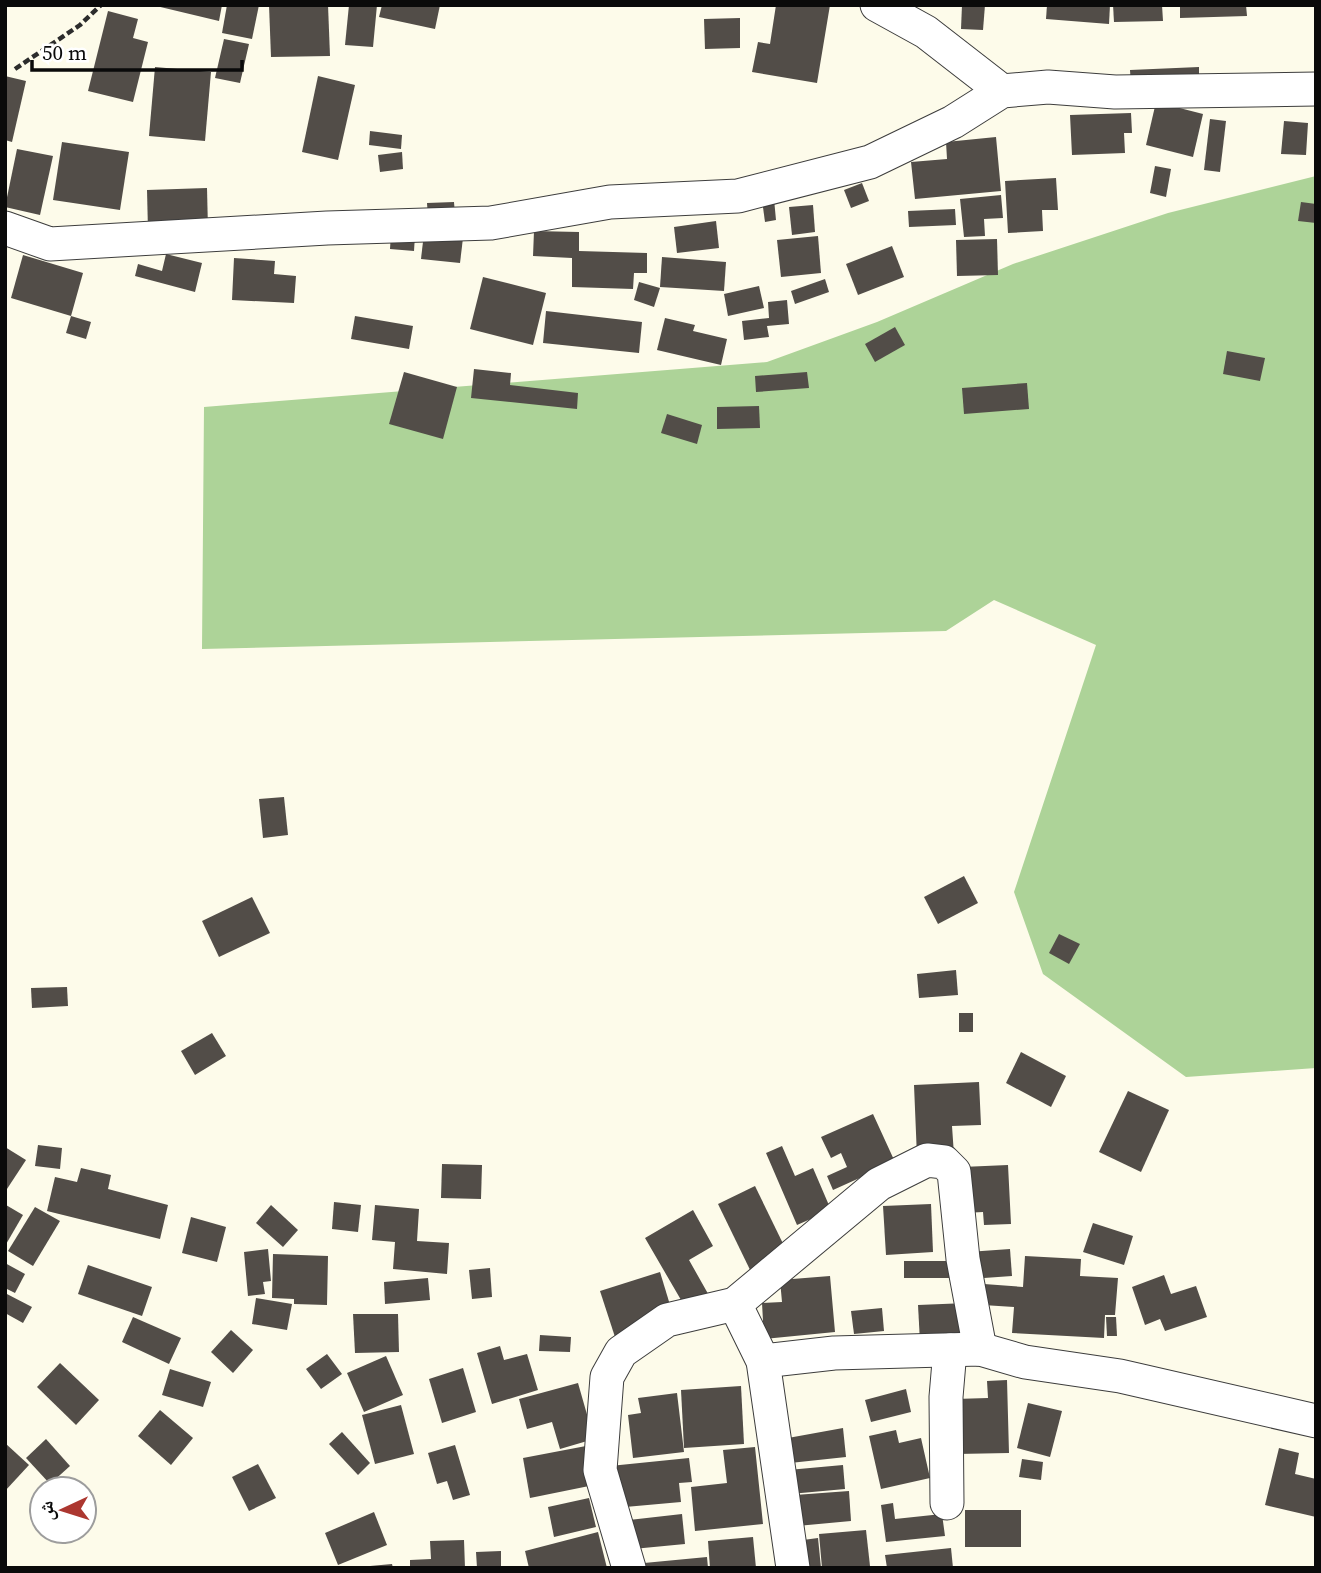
<svg xmlns="http://www.w3.org/2000/svg" width="1321" height="1573" font-family="'Source Serif 4','Noto Naskh Arabic',serif">
<style>
.forest{fill:#add398}
.building{fill:#524d48}
.lines{fill:none;stroke-linecap:round;stroke-linejoin:round}
.street-casing{stroke:#3d3d3d;stroke-width:35}
.path{stroke:#2c2c2c;stroke-width:4.5;stroke-dasharray:7 3.5;stroke-linecap:butt}
.street{stroke:#fff;stroke-width:33}
</style>
<rect width="100%" height="100%" fill="#fdfbea"/>
<!-- forest -->
<path class="forest" d="M1316 176V1068L1186 1077 1043 974 1014 892 1096 645 994 600 946 631 202 649 204 407 767 362 877 322 1013 264 1168 213Z"/>
<!-- building -->
<g class="building">
<path d="M152 5H222L219 21Z"/>
<path d="M227 5H259L252 39 222 33Z"/>
<path d="M269 5H328L330 56 271 57Z"/>
<path d="M349 5H377L373 47 345 45Z"/>
<path d="M382 5H440L435 29 379 17Z"/>
<path d="M776 5H830L817 83 752 72 758 42 770 44Z"/>
<path d="M962 5H985L983 30 961 29Z"/>
<path d="M1047 5H1110L1109 24 1046 19Z"/>
<path d="M1113 5H1162L1163 21 1114 22Z"/>
<path d="M1180 5H1246L1247 16 1180 18Z"/>
<path d="M108 11 138 19 133 38 148 42 133 102 88 91Z"/>
<path d="M740 18V48L705 49 704 19Z"/>
<path d="M224 39 249 44 240 83 215 78Z"/>
<path d="M155 67 211 72 205 141 149 136Z"/>
<path d="M1199 67V82L1131 85 1130 70Z"/>
<path d="M5 76 26 81 12 142 5 140Z"/>
<path d="M318 76 355 85 338 160 302 152Z"/>
<path d="M1156 102 1203 114 1193 157 1146 145Z"/>
<path d="M1131 113 1132 133H1124L1125 153 1072 155 1070 115Z"/>
<path d="M1210 119 1226 121 1220 172 1204 170Z"/>
<path d="M1284 121 1308 123 1306 155 1281 154Z"/>
<path d="M370 131 402 135 401 149 369 145Z"/>
<path d="M996 137 1001 191 915 199 911 162 947 159 946 142Z"/>
<path d="M62 142 129 152 120 210 53 200Z"/>
<path d="M17 149 53 156 40 215 5 207Z"/>
<path d="M402 152 403 169 380 172 378 155Z"/>
<path d="M1155 166 1171 169 1166 197 1150 193Z"/>
<path d="M1056 178 1058 210H1042L1043 231 1008 233 1005 181Z"/>
<path d="M862 183 869 201 851 208 844 190Z"/>
<path d="M207 188 208 230 148 231 147 190Z"/>
<path d="M1001 195 1003 218 984 219 985 236 964 237 960 199Z"/>
<path d="M774 199 776 220 765 222 762 200Z"/>
<path d="M454 202 455 215 428 217 427 203Z"/>
<path d="M1301 202 1316 204V223L1298 221Z"/>
<path d="M813 205 815 232 792 235 789 207Z"/>
<path d="M955 209 956 225 909 227 908 211Z"/>
<path d="M716 221 719 248 677 253 674 227Z"/>
<path d="M534 231 579 232V251L647 253V273H634L633 289 572 287V258L533 256Z"/>
<path d="M424 233 463 238 460 263 421 259Z"/>
<path d="M391 234 415 236 414 251 390 249Z"/>
<path d="M818 236 821 273 781 277 777 240Z"/>
<path d="M997 239 998 275 957 276 956 240Z"/>
<path d="M892 246 904 277 858 295 846 264Z"/>
<path d="M166 254 202 263 195 292 135 276 138 264 162 271Z"/>
<path d="M23 255 83 273 71 316 11 298Z"/>
<path d="M662 257 726 262 724 291 660 287Z"/>
<path d="M234 258 275 261 274 274 296 276 294 303 232 300Z"/>
<path d="M483 277 546 293 533 345 470 329Z"/>
<path d="M825 279 829 292 795 304 791 291Z"/>
<path d="M639 282 660 288 654 307 634 300Z"/>
<path d="M759 286 764 308 728 316 724 294Z"/>
<path d="M787 300 789 324 767 326 769 337 744 340 742 321 769 318 768 302Z"/>
<path d="M546 311 642 322 639 353 543 343Z"/>
<path d="M71 316 91 322 86 339 66 333Z"/>
<path d="M355 316 413 326 409 349 351 339Z"/>
<path d="M665 318 695 325 693 331 727 339 721 365 657 350Z"/>
<path d="M895 327 905 345 875 362 865 344Z"/>
<path d="M1227 351 1265 358 1260 381 1223 374Z"/>
<path d="M474 369 511 373 510 385 578 393 577 409 471 398Z"/>
<path d="M404 372 457 387 443 439 389 424Z"/>
<path d="M807 372 809 388 756 392 755 376Z"/>
<path d="M1027 383 1029 409 964 414 962 388Z"/>
<path d="M759 406 760 428 717 429V407Z"/>
<path d="M667 414 702 425 697 444 661 433Z"/>
<path d="M284 797 288 835 263 838 259 799Z"/>
<path d="M964 876 978 903 938 924 924 897Z"/>
<path d="M252 897 270 933 219 957 202 921Z"/>
<path d="M1059 934 1080 944 1069 964 1049 953Z"/>
<path d="M956 970 958 995 919 998 917 974Z"/>
<path d="M67 987 68 1006 32 1008 31 988Z"/>
<rect x="959" y="1013" width="14" height="19"/>
<path d="M212 1033 226 1056 195 1075 181 1051Z"/>
<path d="M1021 1052 1066 1076 1051 1107 1006 1083Z"/>
<path d="M979 1082 981 1125 952 1126 954 1155 917 1157 914 1085Z"/>
<path d="M1128 1091 1169 1110 1141 1172 1099 1152Z"/>
<path d="M873 1114 895 1162 833 1190 827 1176 847 1167 841 1153 831 1158 821 1137Z"/>
<path d="M38 1145 62 1148 60 1169 35 1166Z"/>
<path d="M782 1146 795 1176 813 1168 831 1210 797 1225 766 1153Z"/>
<path d="M5 1147 26 1160 5 1192Z"/>
<path d="M442 1164 482 1165 481 1199 441 1198Z"/>
<path d="M1008 1165 1011 1224 984 1225 983 1212 964 1213 962 1167Z"/>
<path d="M81 1168 111 1175 108 1189 168 1205 160 1239 47 1211 55 1177 77 1182Z"/>
<path d="M755 1186 791 1260 754 1278 718 1204Z"/>
<path d="M334 1202 361 1205 358 1232 332 1229Z"/>
<path d="M931 1204 933 1252 886 1255 883 1206Z"/>
<path d="M6 1205 23 1215 5 1246V1207Z"/>
<path d="M271 1205 298 1230 283 1247 256 1223Z"/>
<path d="M375 1205 419 1209 417 1241 449 1243 447 1274 393 1269 395 1242 372 1240Z"/>
<path d="M35 1207 60 1221 33 1266 8 1251Z"/>
<path d="M693 1210 713 1246 689 1260 711 1299 688 1312 645 1238Z"/>
<path d="M191 1217 226 1227 217 1262 182 1253Z"/>
<path d="M1093 1223 1133 1236 1124 1265 1083 1252Z"/>
<path d="M268 1249 271 1281 263 1282 265 1294 248 1296 244 1252Z"/>
<path d="M1010 1249 1012 1276 970 1279 968 1252Z"/>
<path d="M273 1254 328 1256 327 1305 294 1304V1299L272 1298Z"/>
<path d="M1025 1256 1081 1259 1080 1276 1118 1278 1115 1315H1105L1104 1338 1012 1333 1014 1307 983 1305 984 1284 1023 1287Z"/>
<path d="M904 1261H949L950 1278H904Z"/>
<path d="M5 1263 25 1274 15 1293 5 1288Z"/>
<path d="M88 1265 152 1287 142 1316 78 1294Z"/>
<path d="M490 1268 492 1297 472 1299 469 1270Z"/>
<path d="M660 1272 674 1318 615 1337 600 1291Z"/>
<path d="M1164 1275 1171 1294 1196 1286 1207 1317 1165 1331 1160 1319 1145 1325 1132 1287Z"/>
<path d="M830 1276 835 1332 764 1339 762 1303 782 1302 780 1280Z"/>
<path d="M428 1278 430 1300 385 1304 384 1282Z"/>
<path d="M5 1293 32 1307 23 1323 5 1313Z"/>
<path d="M256 1298 292 1304 287 1330 252 1324Z"/>
<path d="M967 1303 968 1341 920 1342 918 1305Z"/>
<path d="M882 1308 884 1331 854 1334 851 1311Z"/>
<path d="M353 1314H398L399 1352 355 1353Z"/>
<path d="M133 1317 181 1338 169 1364 122 1342Z"/>
<path d="M1106 1317H1116L1117 1336H1107Z"/>
<path d="M231 1330 253 1350 233 1373 211 1352Z"/>
<path d="M540 1335 571 1337 570 1352 539 1351Z"/>
<path d="M500 1346 504 1360 527 1354 538 1390 492 1404 477 1353Z"/>
<path d="M327 1354 342 1374 321 1389 306 1369Z"/>
<path d="M386 1356 403 1395 364 1412 347 1373Z"/>
<path d="M60 1363 99 1400 76 1425 37 1387Z"/>
<path d="M463 1368 476 1412 442 1423 429 1379Z"/>
<path d="M170 1369 211 1382 203 1407 162 1395Z"/>
<path d="M1007 1380 1009 1453 957 1454 955 1399 988 1398 987 1381Z"/>
<path d="M578 1383 594 1439 560 1449 552 1422 527 1429 519 1399Z"/>
<path d="M741 1386 744 1444 684 1448 681 1390Z"/>
<path d="M906 1389 911 1412 871 1422 865 1400Z"/>
<path d="M677 1393 684 1452 633 1458 628 1415 641 1413 638 1398Z"/>
<path d="M1028 1403 1062 1411 1050 1457 1017 1448Z"/>
<path d="M401 1405 414 1454 375 1464 362 1415Z"/>
<path d="M160 1410 193 1438 171 1465 138 1436Z"/>
<path d="M843 1428 846 1457 790 1463 788 1438Z"/>
<path d="M896 1430 899 1443 921 1438 930 1478 881 1489 869 1436Z"/>
<path d="M342 1432 370 1463 358 1475 329 1444Z"/>
<path d="M46 1439 70 1466 50 1484 26 1458Z"/>
<path d="M5 1443 29 1465 5 1491Z"/>
<path d="M455 1445 470 1495 453 1500 447 1481 437 1484 428 1453Z"/>
<path d="M586 1446 594 1485 530 1498 523 1458Z"/>
<path d="M755 1447 763 1524 695 1531 691 1487 727 1483 723 1450Z"/>
<path d="M1279 1448 1299 1453 1295 1474 1316 1479V1517L1265 1505Z"/>
<path d="M689 1458 692 1482 679 1483 681 1502 614 1508 610 1466Z"/>
<path d="M1022 1459 1043 1462 1041 1480 1019 1477Z"/>
<path d="M258 1464 276 1498 249 1511 232 1477Z"/>
<path d="M843 1465 845 1489 790 1494 788 1470Z"/>
<path d="M849 1491 851 1521 797 1526 795 1495Z"/>
<path d="M589 1498 596 1527 554 1537 548 1507Z"/>
<path d="M893 1503 895 1519 942 1514 945 1536 886 1542 881 1505Z"/>
<rect x="965" y="1510" width="56" height="37"/>
<path d="M374 1512 387 1545 338 1565 325 1533Z"/>
<path d="M682 1514 685 1544 633 1549 629 1520Z"/>
<path d="M866 1530 870 1566 822 1568 819 1534Z"/>
<path d="M598 1532 607 1568H529L525 1551Z"/>
<path d="M753 1537 756 1568H710L708 1541Z"/>
<path d="M818 1538 821 1568H806L803 1540Z"/>
<path d="M464 1540 465 1568H410V1560L431 1559 430 1541Z"/>
<path d="M951 1548 953 1568H887L885 1555Z"/>
<path d="M501 1551V1568H477L476 1552Z"/>
<path d="M707 1557 708 1568H644V1563Z"/>
<path d="M392 1564 393 1568H370V1566Z"/>
</g>
<g class="lines">
<!-- street casing -->
<g class="street-casing">
<g id="street">
<path d="M877 5 926 32 1002 91"/>
<path d="M5 228 50 244 327 228 491 223 610 202 738 196 870 162 953 122 1002 91 1048 87 1115 92 1316 89"/>
<path d="M735 1304 763 1361 793 1568"/>
<path d="M763 1361 834 1353 980 1349 1025 1362 1120 1376 1316 1421"/>
<path d="M947 1503 946 1397 950 1350"/>
<path d="M629 1568 600 1470 607 1377 621 1352 667 1320 735 1304 879 1184 927 1160 944 1162 954 1172 963 1259 980 1349"/>
</g>
</g>
<!-- path -->
<path class="path" d="M15 69 80 25 101 5"/>
<!-- street -->
<use href="#street" class="street"/>
</g>
<!-- border -->
<rect width="1321" height="1573" fill="none" stroke="#0a0a0a" stroke-width="14"/>
<!-- north arrow -->
<g transform="translate(63 1510) rotate(266)"><circle r="33" fill="#ffffff" stroke="#9d9d9d" stroke-width="2"/>
<path d="M0-5L12 26L0 18L-12 26Z" fill="#ac3730"/>
<text y="-10" font-size="19" font-weight="bold" text-anchor="middle" fill="#0a0a0a">ش</text>
</g>
<!-- scale -->
<path d="M32 60v10h210v-10" fill="none" stroke="#0a0a0a" stroke-width="3.5"/>
<text x="42" y="60" font-size="21" fill="#0a0a0a" stroke="#ffffff" stroke-width="5" paint-order="stroke">50 m</text>
</svg>
